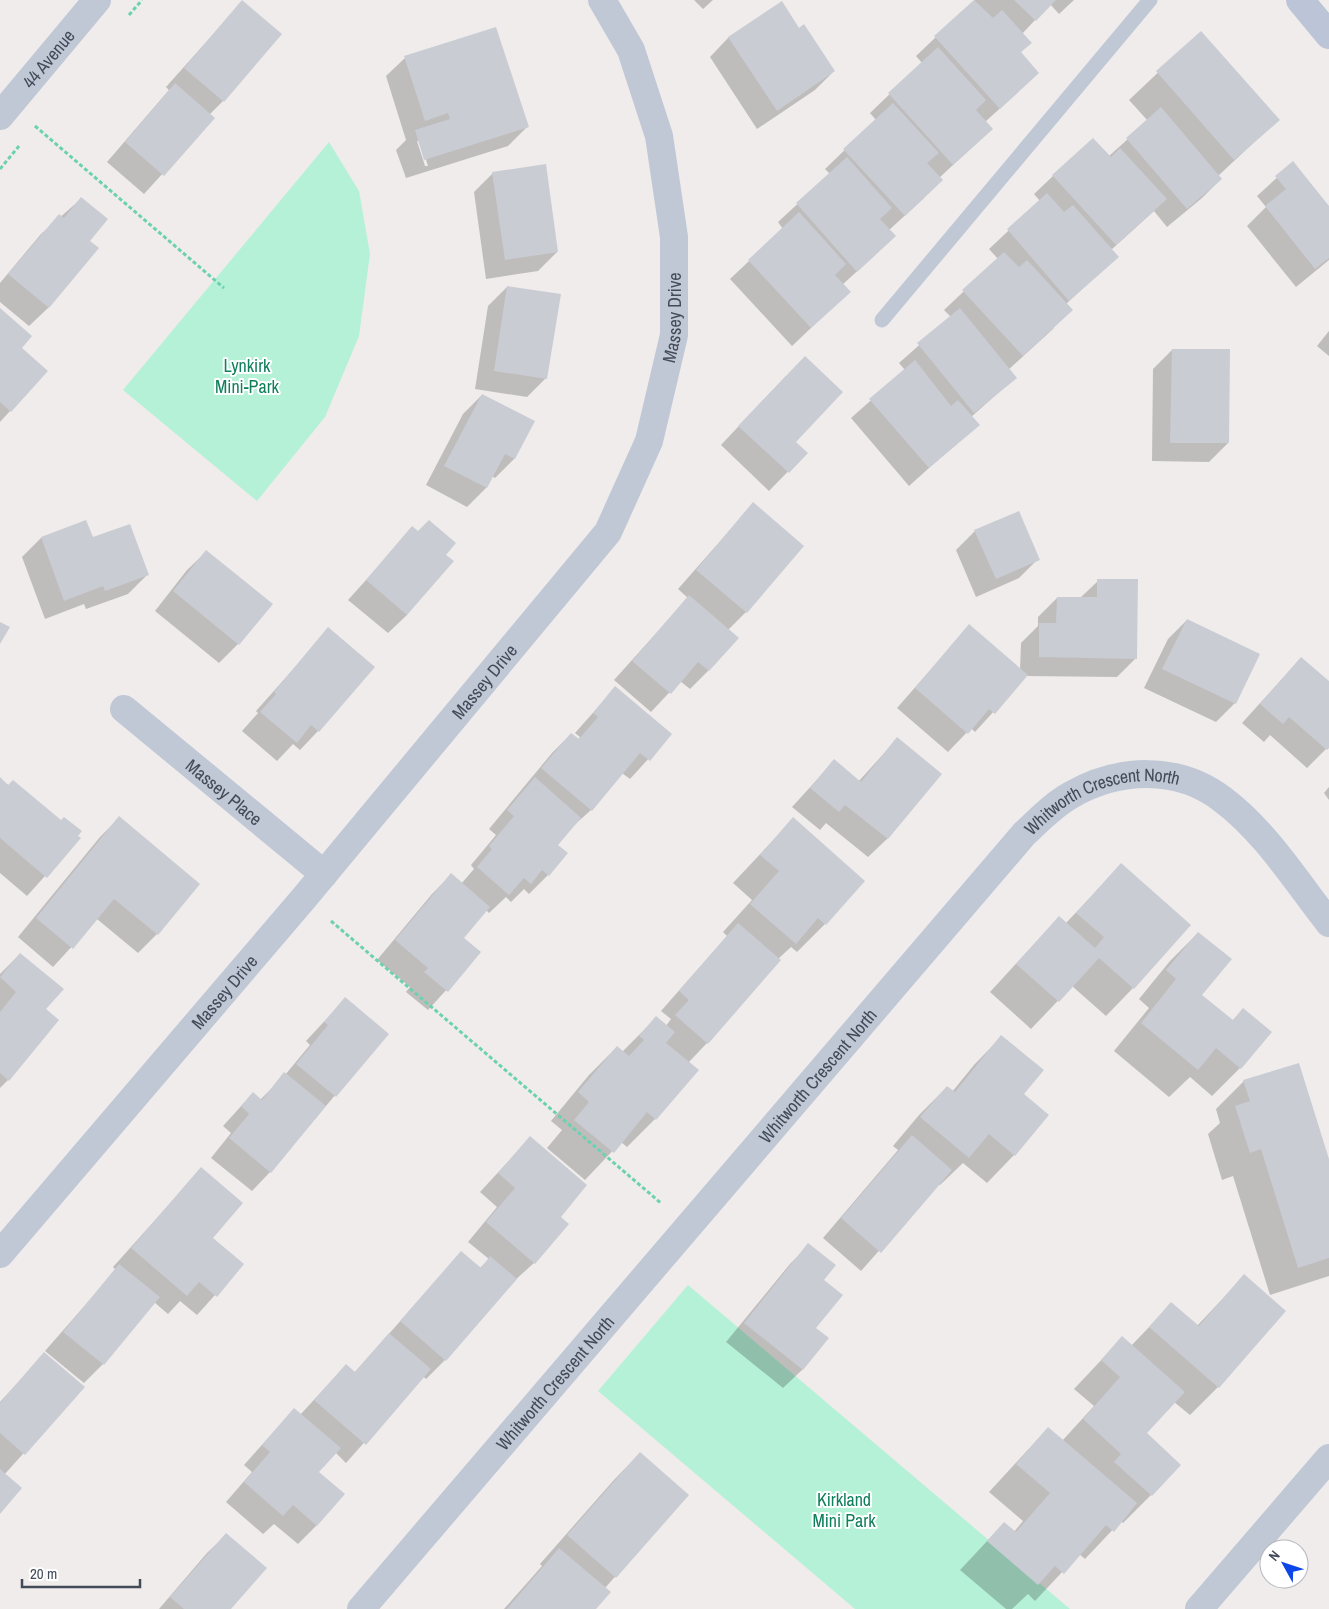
<svg xmlns="http://www.w3.org/2000/svg" width="1329" height="1609" font-family="'Archivo Narrow',sans-serif">
<style>
.green{fill:#b5f1d7}
.shadow{fill:#0003;fill-rule:evenodd}
.building{fill:#caccd4}
.lines{fill:none;stroke-linecap:round;stroke-linejoin:round}
.path{stroke:#6bd1b1;stroke-width:3;stroke-dasharray:4 2.5;stroke-linecap:butt}
.lane{stroke:#c0c8d5;stroke-width:15}
.street{stroke:#c0c8d5;stroke-width:28}
.secondary{stroke:#bcc4d7;stroke-width:28}
.labels{text-anchor:middle;dominant-baseline:central;stroke-width:4;stroke-linejoin:round;paint-order:stroke}
.street-label{font-size:18px;fill:#434b5a;stroke:#fff}
.park-label{font-size:18px;fill:#107f5b;stroke:#fff}
</style>
<rect width="100%" height="100%" fill="#efeceb"/>
<!-- green -->
<g class="green">
<path d="M329 142 359 191 370 254 359 336 325 417 257 501 123 390Z"/>
<path d="M688 1285 1070 1609H855L598 1391Z"/>
</g>
<!-- shadow -->
<g class="shadow">
<path d="M694 0H713L703 9Z"/>
<path d="M975 0H1074L1059 14 1050 4 1022 34 1019 91 985 122 992 129 939 178 923 199 889 230 875 255 842 285 849 292 792 346 730 279 783 229 778 222 830 174 825 169 876 120 870 113 922 63 916 56Z"/>
<path d="M242 2 223 101 209 115 213 118 144 194 107 162 169 90 166 87Z"/>
<path d="M781 3 799 29 834 71 815 90 757 129 710 57 728 38Z"/>
<path d="M1201 32 1278 120 1218 176 1221 179 1202 198 1167 227 1154 211 1111 250 1117 257 1066 304 1053 329 1008 370 1015 378 971 417 978 424 909 486 851 418 905 370 899 363 951 317 944 310 998 259 989 249 1040 201 1034 194 1053 176 1109 156 1148 121 1129 100Z"/>
<path d="M405 58 527 127 508 146 406 178 396 150 406 140 386 76ZM417 141H420L428 166H425Z"/>
<path d="M1293 163 1329 207V260L1296 287 1247 226 1266 207 1257 196Z"/>
<path d="M493 173 557 252 538 271 486 279 474 192Z"/>
<path d="M82 198 88 241 97 248 48 308 29 326 0 302V283L41 234Z"/>
<path d="M507 287 546 378 527 397 475 389 488 306Z"/>
<path d="M0 310 20 348 10 411 0 422Z"/>
<path d="M1329 331V356L1317 346Z"/>
<path d="M1172 350 1228 443 1209 462 1152 461 1153 369Z"/>
<path d="M786 376 794 442 806 453 769 491 721 445Z"/>
<path d="M482 395 533 422 514 459 495 478 492 476 486 488 467 507 426 485 463 414Z"/>
<path d="M753 504 746 612 728 630 708 671 690 689 680 681 651 712 614 680 688 598 678 589Z"/>
<path d="M86 522 92 539 147 575 128 594 86 609 84 604 45 619 22 557 41 538Z"/>
<path d="M413 528 445 555 407 615 388 633 348 600Z"/>
<path d="M975 531 1038 559 1019 578 976 597 956 550Z"/>
<path d="M206 552 238 644 219 663 155 611 187 570Z"/>
<path d="M1098 581 1136 658 1117 677 1026 676 975 732 971 728 948 752 897 708 969 626 1020 670 1021 643 1038 626V617L1057 598H1080Z"/>
<path d="M1187 620 1235 703 1216 722 1144 688 1168 639Z"/>
<path d="M329 629 318 731 300 750 293 744 277 761 242 731 258 713 256 711Z"/>
<path d="M1301 658 1329 683V746L1307 768 1270 735 1264 742 1242 723Z"/>
<path d="M615 688 671 734 630 779 622 773 591 810 571 828 557 846 548 875 529 894 524 889 511 902 506 897 489 913 486 910 462 938 480 953 428 1010 406 992 410 987 377 960 432 894 451 875 461 884 474 869 471 865 496 835 489 829 552 753 571 734 578 740 580 737 575 733Z"/>
<path d="M897 739 940 774 887 839 868 857 826 823 820 830 792 807 834 761 859 781Z"/>
<path d="M0 779 79 838 27 896 0 873Z"/>
<path d="M1329 787V800L1324 793Z"/>
<path d="M119 818 157 934 138 953 97 919 53 967 18 937 100 837Z"/>
<path d="M793 819 825 924 797 952 791 947 778 959 707 1043 688 1063 655 1119 627 1147 621 1142 585 1180 547 1148 562 1130 551 1121 589 1075 617 1047 622 1052 656 1018 666 1026 671 1019 661 1011 727 936 723 932 752 900 733 883Z"/>
<path d="M1121 865 1133 988 1106 1016 1072 986 1031 1029 990 992 1059 917 1066 923Z"/>
<path d="M1198 933 1201 995 1232 1021 1243 1010 1240 1068 1212 1096 1190 1077 1169 1097 1114 1051 1149 1008 1139 999 1170 961Z"/>
<path d="M20 954 45 1009 8 1080 0 1088V974Z"/>
<path d="M345 999 387 1034 270 1172 252 1191 211 1158 231 1133 223 1126 253 1093 260 1100 285 1075 310 1045 306 1041Z"/>
<path d="M1001 1037 1023 1095 1014 1155 987 1183 963 1163 940 1185 938 1184 861 1271 823 1238 898 1150 893 1146 919 1115 947 1087 952 1092 974 1065Z"/>
<path d="M1244 1081 1329 1163V1276L1270 1295 1233 1176 1222 1180 1208 1134 1220 1123 1216 1109Z"/>
<path d="M530 1138 559 1217 567 1224 534 1263 514 1281 445 1360 426 1379 423 1376 346 1463 335 1452 318 1472 317 1525 298 1544 274 1524 263 1534 226 1502 252 1472 244 1465 294 1409 300 1415 346 1365 354 1373 461 1253 480 1268 489 1259 468 1242 497 1207 480 1192Z"/>
<path d="M201 1169 211 1238 242 1265 197 1315 180 1301 168 1314 154 1302 103 1364 84 1383 45 1351 116 1270 113 1267Z"/>
<path d="M809 1245 822 1280 815 1328 827 1338 802 1370 783 1388 726 1342 790 1264Z"/>
<path d="M1244 1276 1284 1311 1218 1387 1190 1415 1174 1402 1145 1434 1151 1495 1123 1523 1121 1521 1085 1559 1079 1554 1035 1601 1028 1594 1012 1609H1006L960 1570 1004 1523 1014 1532 1023 1521 989 1492 1048 1428 1062 1441 1094 1406 1074 1389 1122 1338 1131 1346 1171 1304 1197 1326Z"/>
<path d="M44 1354 83 1387 4 1475 0 1512V1402Z"/>
<path d="M640 1453 687 1495 605 1588 595 1609H504L542 1566 540 1564 613 1481Z"/>
<path d="M226 1535 230 1609H159L207 1553Z"/>
</g>
<!-- building -->
<g class="building">
<path d="M242 0 282 34 224 102 184 68Z"/>
<path d="M974 0 993 18 1002 10 1032 43 1021 52 1039 73 1000 109 934 36Z"/>
<path d="M1014 0H1056L1036 21Z"/>
<path d="M782 1 799 28 804 24 835 71 777 111 728 37Z"/>
<path d="M496 27 529 127 424 160 415 130 450 119 448 113 425 121 404 56Z"/>
<path d="M1201 31 1280 120 1234 160 1156 71Z"/>
<path d="M938 47 986 100 976 110 993 129 953 165 888 93Z"/>
<path d="M175 83 215 118 164 176 125 142Z"/>
<path d="M893 103 939 153 927 163 943 180 905 216 843 149Z"/>
<path d="M1161 107 1222 179 1187 209 1126 138Z"/>
<path d="M1093 138 1111 157 1120 148 1167 199 1116 245 1052 175Z"/>
<path d="M847 157 892 208 880 219 896 236 857 272 796 203Z"/>
<path d="M1293 161 1329 206V258L1315 269 1265 206 1286 189 1275 176Z"/>
<path d="M546 164 558 252 505 260 492 172Z"/>
<path d="M1047 193 1064 212 1073 205 1119 257 1069 301 1007 229Z"/>
<path d="M81 197 108 219 90 241 99 248 49 308 8 274 59 214 64 218Z"/>
<path d="M799 212 846 264 835 275 851 292 811 328 748 260Z"/>
<path d="M1004 252 1019 267 1027 260 1073 310 1023 356 962 290Z"/>
<path d="M507 286 561 294 547 379 494 371Z"/>
<path d="M0 308 32 336 22 348 48 371 11 412 0 402Z"/>
<path d="M960 308 1017 378 974 413 917 343Z"/>
<path d="M1172 349H1230L1229 443H1170Z"/>
<path d="M805 356 843 392 796 442 808 453 789 473 738 426Z"/>
<path d="M915 360 951 406 958 400 980 425 929 468 869 399Z"/>
<path d="M482 394 535 421 515 459 505 454 487 488 444 466Z"/>
<path d="M753 502 804 546 747 613 696 570Z"/>
<path d="M1019 511 1040 560 996 579 974 530Z"/>
<path d="M86 520 93 537 130 524 149 575 105 591 103 586 64 601 41 537Z"/>
<path d="M429 520 456 543 446 555 454 561 407 615 366 580 412 526 418 531Z"/>
<path d="M206 550 273 604 239 645 173 591Z"/>
<path d="M1097 579H1138L1137 659 1039 657V623H1056L1057 597H1097Z"/>
<path d="M689 595 739 638 709 671 698 662 671 694 632 661Z"/>
<path d="M1187 619 1260 654 1236 704 1162 669Z"/>
<path d="M0 622 10 627 0 644Z"/>
<path d="M969 624 1028 675 995 714 989 709 968 734 915 688Z"/>
<path d="M328 627 375 667 319 732 311 725 297 743 260 712 276 694 274 692Z"/>
<path d="M1301 657 1329 681V748L1327 750 1289 717 1283 724 1260 704Z"/>
<path d="M615 686 672 734 650 761 640 753 592 811 541 768 571 733 579 739 598 717 593 713Z"/>
<path d="M897 737 942 774 888 839 845 805 839 812 810 788 834 759 861 782Z"/>
<path d="M0 777 8 785 13 780 61 820 64 817 82 831 78 836 81 838 47 878 0 838Z"/>
<path d="M535 777 581 818 558 845 568 853 549 876 542 870 531 884 524 878 509 895 477 867 492 849 489 846 514 816 507 810Z"/>
<path d="M119 816 200 884 158 935 114 899 73 949 36 918Z"/>
<path d="M793 817 865 881 826 925 818 918 796 944 750 904 779 871 760 855Z"/>
<path d="M1121 863 1191 925 1134 989 1099 958 1059 1002 1016 964 1059 916 1095 948 1104 937 1076 913Z"/>
<path d="M451 873 490 907 464 938 481 952 448 992 424 972 428 968 395 940Z"/>
<path d="M738 923 781 960 708 1044 675 1015 689 1000 679 991Z"/>
<path d="M1198 932 1232 959 1202 995 1233 1020 1243 1008 1272 1032 1241 1069 1216 1048 1198 1070 1141 1023 1176 979 1166 970Z"/>
<path d="M20 953 64 989 46 1009 59 1020 9 1081 0 1073V1012L16 992 0 977Z"/>
<path d="M345 997 389 1034 336 1097 296 1064 328 1025 324 1022Z"/>
<path d="M656 1016 675 1032 666 1043 699 1070 656 1120 647 1112 614 1153 574 1120 589 1102 578 1092 617 1046 629 1056 644 1040 639 1036Z"/>
<path d="M1001 1035 1044 1070 1024 1094 1049 1115 1015 1156 989 1134 969 1158 920 1117 947 1086 955 1092Z"/>
<path d="M1299 1063 1329 1159V1258L1298 1268 1261 1149 1250 1153 1235 1106 1250 1101 1243 1080Z"/>
<path d="M284 1072 326 1106 271 1173 229 1138 249 1114 241 1106 253 1092 262 1100Z"/>
<path d="M912 1135 952 1170 881 1253 841 1218Z"/>
<path d="M530 1136 587 1185 561 1217 569 1224 535 1264 486 1222 515 1188 498 1173Z"/>
<path d="M201 1167 243 1203 213 1238 244 1264 217 1297 199 1282 187 1296 131 1248Z"/>
<path d="M808 1243 836 1265 824 1280 843 1295 816 1328 829 1338 803 1370 744 1323Z"/>
<path d="M461 1251 481 1268 490 1256 517 1279 446 1361 400 1321Z"/>
<path d="M119 1264 160 1297 104 1365 63 1332Z"/>
<path d="M1244 1274 1286 1311 1219 1388 1149 1327 1171 1302 1199 1326Z"/>
<path d="M389 1333 431 1369 366 1445 314 1400 346 1364 355 1372Z"/>
<path d="M1122 1336 1185 1392 1147 1433 1181 1465 1152 1496 1114 1462 1121 1454 1083 1419 1120 1377 1101 1360Z"/>
<path d="M44 1352 85 1387 25 1455 0 1433V1403Z"/>
<path d="M294 1408 341 1448 319 1472 345 1494 317 1526 293 1505 283 1516 244 1482 270 1452 262 1445Z"/>
<path d="M1048 1427 1137 1503 1114 1532 1106 1525 1064 1574 1055 1566 1038 1585 987 1541 1004 1522 1016 1532 1050 1493 1016 1464Z"/>
<path d="M640 1452 689 1495 616 1578 567 1535Z"/>
<path d="M0 1469 22 1488 0 1514Z"/>
<path d="M226 1533 267 1568 231 1609H184L170 1597Z"/>
<path d="M559 1548 611 1592 596 1609H507Z"/>
</g>
<g class="lines">
<!-- path -->
<g class="path">
<path d="M129 15 142 0"/>
<path d="M35 126 224 288"/>
<path d="M0 169 19 146"/>
<path d="M331 921 662 1204"/>
</g>
<!-- lane -->
<path class="lane" d="M882 320 1150 0"/>
<!-- street -->
<g class="street">
<path id="s1" d="M0 116 97 0"/>
<path id="s2" d="M124 709 324 874"/>
<path id="s3" d="M0 1254 304 898 608 532 649 441 674 335V237L659 136 631 50 602 0"/>
<path id="s4" d="M361 1609 1024 834C1039 820 1053 805 1071 795 1118 768 1177 765 1222 799 1265 831 1296 881 1329 923"/>
<path d="M1199 1609 1329 1458"/>
</g>
<!-- secondary -->
<path class="secondary" d="M1300 0 1329 35"/>
</g>
<g class="labels">
<!-- street labels -->
<g class="street-label">
<text stroke="none"><textPath href="#s1" startOffset="75">44 Avenue</textPath></text>
<text stroke="none"><textPath href="#s3" startOffset="1170">Massey Drive</textPath></text>
<text stroke="none"><textPath href="#s3" startOffset="750">Massey Drive</textPath></text>
<text stroke="none"><textPath href="#s2" startOffset="130">Massey Place</textPath></text>
<text stroke="none"><textPath href="#s4" startOffset="1109">Whitworth Crescent North</textPath></text>
<text stroke="none"><textPath href="#s3" startOffset="345">Massey Drive</textPath></text>
<text stroke="none"><textPath href="#s4" startOffset="702">Whitworth Crescent North</textPath></text>
<text stroke="none"><textPath href="#s4" startOffset="298">Whitworth Crescent North</textPath></text>
</g>
<!-- park labels -->
<g class="park-label">
<text x="247" y="365">Lynkirk<tspan x="247" dy="21">Mini-Park</tspan></text>
<text x="844" y="1499">Kirkland<tspan x="844" dy="21">Mini Park</tspan></text>
</g>
</g>
<!-- north arrow -->
<g transform="translate(1284 1564) rotate(310)"><circle r="24" fill="#ffffff" stroke="#b4b7bd"/>
<path d="M0-4L9 19L0 12L-9 19Z" fill="#0c46e8"/>
<text y="-8" font-size="14" font-weight="bold" text-anchor="middle" fill="#434b5a">N</text>
</g>
<!-- scale -->
<path d="M22 1579v8h118v-8" fill="none" stroke="#434b5a" stroke-width="2.5"/>
<text x="30" y="1579" font-size="15" fill="#434b5a" stroke="#ffffff" stroke-width="4" paint-order="stroke">20 m</text>
</svg>
